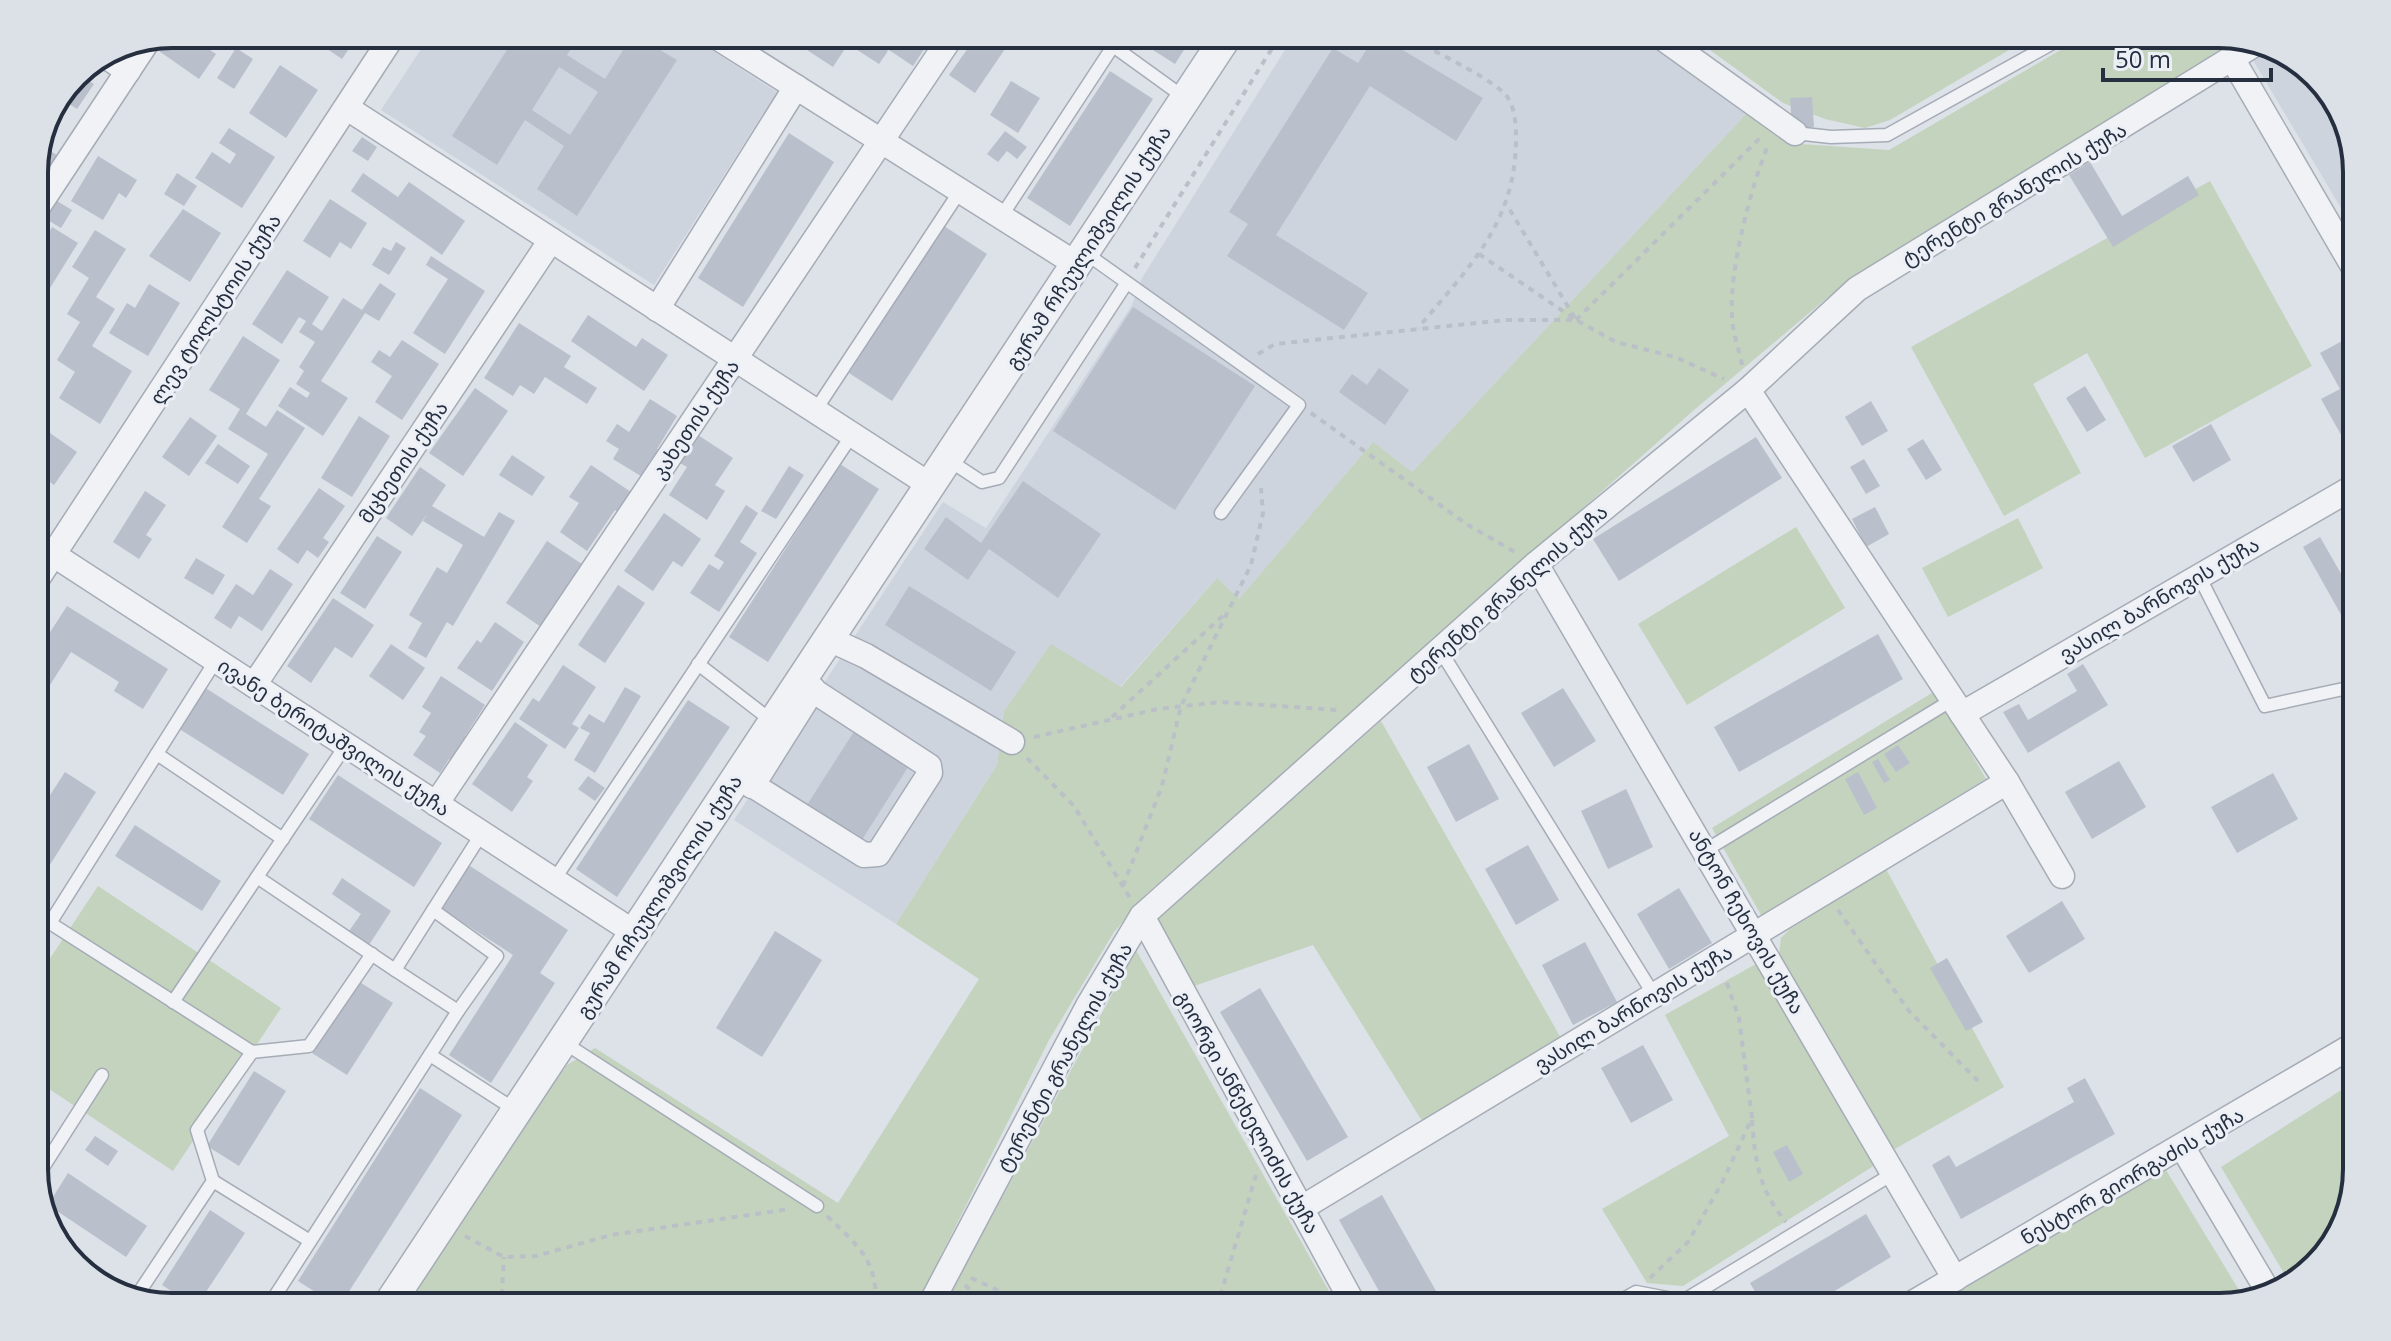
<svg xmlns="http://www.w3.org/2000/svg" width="2391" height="1341" font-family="'Open Sans','Noto Sans Georgian',sans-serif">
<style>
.built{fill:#ced4de}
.green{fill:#c3d3bd}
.building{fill:#b9c0cc;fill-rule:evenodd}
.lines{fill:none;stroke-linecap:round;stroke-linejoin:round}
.service-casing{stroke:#a6acb6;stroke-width:15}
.minor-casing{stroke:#a6acb6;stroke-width:27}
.tertiary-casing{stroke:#a6acb6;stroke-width:33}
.path{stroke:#bbbfc7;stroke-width:4;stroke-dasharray:6 6;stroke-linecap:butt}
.service{stroke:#f0f2f6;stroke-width:12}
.minor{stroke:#f0f2f6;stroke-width:24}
.tertiary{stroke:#f0f2f6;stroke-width:30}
.labels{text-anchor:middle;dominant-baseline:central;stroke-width:6;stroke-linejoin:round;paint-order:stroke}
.street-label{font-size:20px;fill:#252f40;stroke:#ecf0f6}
.rim{fill:none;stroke:#252f40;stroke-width:4}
</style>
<rect width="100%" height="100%" fill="#dde1e8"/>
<!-- built -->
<g class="built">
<path d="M431 34H686L777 92 654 285 381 110Z"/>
<path d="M1295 34H1635L1746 114 1411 473 1372 443 1239 599 1216 579 1120 687 1051 645 1004 711 997 765 896 924 734 820 943 502 986 528 1132 305 1142 278Z"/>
<path d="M2267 47 2287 52 2338 103 2357 164V235L2253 60Z"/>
</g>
<!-- green -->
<g class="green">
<path d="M1688 34H2036L1890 120 1865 128 1825 119 1783 103Z"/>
<path d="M2088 34H2218L2239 39 1853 276 1694 410 1146 894 1114 932 1049 1040 915 1307H407L513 1140 567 1065 595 1048 838 1203 979 979 896 924 997 765 1004 711 1051 644 1121 687 1217 578 1239 599 1373 442 1412 472 1746 114 1786 143 1889 150Z"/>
<path d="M2210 181 2312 366 2145 458 2087 353 2033 384 2081 473 2004 516 1911 347Z"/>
<path d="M2018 518 2043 568 1948 617 1922 568Z"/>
<path d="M1796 527 1845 608 1687 705 1638 624Z"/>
<path d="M1935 691 1986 779 1761 915 1712 828Z"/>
<path d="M1381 721 1562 1040 1422 1121 1313 945 1191 987 1156 919Z"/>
<path d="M1886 869 2004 1087 1893 1150 1779 954 1781 938 1790 929Z"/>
<path d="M98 886 281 1008 173 1171 34 1079V950L49 960Z"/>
<path d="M1136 950 1338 1307H943Z"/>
<path d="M1756 964 1875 1165 1683 1286 1647 1283 1602 1209 1729 1136 1665 1015Z"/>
<path d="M2357 1080V1169L2339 1237 2291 1285 2221 1167Z"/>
<path d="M2166 1170 2245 1300 2219 1307H1930Z"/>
</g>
<!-- building -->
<g class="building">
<path d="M220 34 210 50 216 54 199 79 159 51 169 35Z"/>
<path d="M305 34H359L342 59Z"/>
<path d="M517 34H581L567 55 605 79 633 34 677 60 577 216 537 189 564 146 525 120 497 165 452 136ZM559 67 598 92 570 135 532 110Z"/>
<path d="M794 34H862L888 51 879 64 848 44 833 67 807 50 810 45Z"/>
<path d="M878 34H934L913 66 874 40Z"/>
<path d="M978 34H989L1007 46 975 93 949 75Z"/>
<path d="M1128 34H1194L1175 64Z"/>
<path d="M1376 34 1483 98 1456 141 1370 86 1276 235 1368 293 1344 330 1227 256 1248 224 1229 212 1333 48 1358 63Z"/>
<path d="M236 48 253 59 234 89 217 78Z"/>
<path d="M280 65 318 90 286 138 249 113Z"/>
<path d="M1110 71 1153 99 1070 226 1027 198Z"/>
<path d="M77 73 94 84 77 109 63 100Z"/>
<path d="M2309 73 2338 103 2351 145 2350 146Z"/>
<path d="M1011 81 1040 98 1018 133 990 115Z"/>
<path d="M1812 97 1814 127 1792 128 1790 98Z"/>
<path d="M229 128 275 157 242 208 195 178 212 152 230 164 236 154 219 143Z"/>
<path d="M1005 131 1027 147 1017 159 1007 151 998 162 987 154Z"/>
<path d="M789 133 834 162 743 307 698 278Z"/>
<path d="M362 137 377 147 368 161 352 151Z"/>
<path d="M47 149 60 157 49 175 36 167Z"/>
<path d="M98 156 137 180 126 198 119 193 103 220 71 201Z"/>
<path d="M2090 162 2122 216 2188 176 2199 195 2113 247 2069 175Z"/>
<path d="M177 173 197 186 184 206 164 194Z"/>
<path d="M363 173 398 197 409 182 465 221 442 255 351 191Z"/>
<path d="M52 198 72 210 61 228 41 216Z"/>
<path d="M330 199 367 223 351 249 340 242 330 258 303 241Z"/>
<path d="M183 209 221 233 190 282 149 256Z"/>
<path d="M944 226 987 254 892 401 849 373Z"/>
<path d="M52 227 78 243 50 288 34 278V247L39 250Z"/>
<path d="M95 230 126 249 96 297 115 309 92 346 132 371 100 424 59 398 75 372 57 360 80 322 67 314 89 278 72 267Z"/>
<path d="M396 242 406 248 389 275 372 265 383 247 391 251Z"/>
<path d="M431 256 485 291 445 354 413 333 448 279 426 265Z"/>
<path d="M287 270 329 297 312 324 322 331 343 298 362 310 380 283 396 294 379 321 365 313 321 381 348 398 323 436 278 406 290 387 307 398 310 393 296 384 304 371 299 367 315 342 299 332 306 321 299 317 282 344 252 324Z"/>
<path d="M149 284 180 303 148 356 109 333 127 303 135 308Z"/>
<path d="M1133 307 1255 386 1175 510 1053 431Z"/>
<path d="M588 315 636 347 642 338 668 355 644 391 571 341Z"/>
<path d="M519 323 571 356 564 367 597 388 587 404 545 377 534 394 520 385 513 396 484 378Z"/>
<path d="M2357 333V435L2345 442 2321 399 2340 389 2320 353Z"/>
<path d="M243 336 280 360 246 414 266 427 277 410 305 428 259 499 271 506 247 543 222 527 268 454 228 429 240 409 209 390Z"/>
<path d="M402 340 439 364 402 420 375 402 392 376 371 362 379 350 390 357Z"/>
<path d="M1379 368 1409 390 1385 425 1339 392 1352 374 1367 385Z"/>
<path d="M2085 386 2106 420 2087 432 2066 398Z"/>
<path d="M475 388 508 411 463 476 429 453Z"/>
<path d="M650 399 677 416 657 449 661 452 644 478 613 459 619 449 606 441 617 424 629 432Z"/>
<path d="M1871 401 1888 431 1862 446 1845 417Z"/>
<path d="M359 416 390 436 352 497 321 478Z"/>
<path d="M190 417 217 436 189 476 162 457Z"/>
<path d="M2211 424 2231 460 2193 482 2172 446Z"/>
<path d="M47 431 77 452 54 485 34 471V450Z"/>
<path d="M698 435 733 458 715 485 725 491 707 520 669 495 687 467 680 463Z"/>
<path d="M1756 437 1782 478 1619 581 1593 539Z"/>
<path d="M1923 439 1942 470 1926 480 1907 449Z"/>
<path d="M218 444 250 466 238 484 205 463Z"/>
<path d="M512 455 545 477 532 496 499 475Z"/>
<path d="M1864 459 1880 486 1866 494 1850 467Z"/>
<path d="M840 464 879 489 768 662 729 637Z"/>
<path d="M591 465 634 494 620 514 615 510 587 551 560 532 579 503 569 497Z"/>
<path d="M789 466 804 475 776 519 761 511Z"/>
<path d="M420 467 446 485 432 506 484 537 499 512 515 521 453 626 447 622 426 658 408 648 422 623 409 615 437 567 447 573 463 545 423 521 427 514 412 536 386 518Z"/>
<path d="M1023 481 1101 534 1058 598 989 549 968 580 924 549 946 517 981 543Z"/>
<path d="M319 488 345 506 323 538 329 542 318 558 307 550 298 564 277 549Z"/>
<path d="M145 491 166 505 146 535 152 539 139 559 113 542Z"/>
<path d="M746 505 758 513 740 542 757 553 719 612 690 593 709 564 719 570 724 562 714 556Z"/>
<path d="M1875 507 1889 534 1866 547 1852 519Z"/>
<path d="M664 513 701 539 682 567 673 561 653 591 624 571Z"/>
<path d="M377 536 402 552 365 609 340 593Z"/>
<path d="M2320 537 2348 586 2357 581V643L2303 547Z"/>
<path d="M547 541 582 564 541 627 506 603Z"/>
<path d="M196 558 225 575 213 595 184 578Z"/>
<path d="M270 569 293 584 262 631 239 616 231 629 214 618 236 584 253 595Z"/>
<path d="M618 585 645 603 605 663 578 645Z"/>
<path d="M909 586 1016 652 991 691 885 625Z"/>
<path d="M333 598 374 625 352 658 335 647 311 683 287 666Z"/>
<path d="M67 606 168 669 143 709 114 691 119 682 71 652 34 710V629L47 637Z"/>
<path d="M495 622 524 642 492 691 457 668 477 640 481 643Z"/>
<path d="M1878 634 1903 679 1739 772 1714 727Z"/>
<path d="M391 644 425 668 403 700 369 676Z"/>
<path d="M2083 664 2108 705 2028 753 2003 712 2019 704 2028 720 2077 691 2067 674Z"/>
<path d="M563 665 596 687 572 724 579 728 565 749 519 719 533 698 539 702Z"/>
<path d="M441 676 485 705 465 736 470 739 454 762 449 759 440 773 413 755 426 736 419 732 431 713 422 707Z"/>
<path d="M204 687 309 754 283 795 178 728Z"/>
<path d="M625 687 641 696 595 773 574 760 590 733 580 728 589 714 604 723Z"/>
<path d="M1563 688 1596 741 1554 767 1521 713Z"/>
<path d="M688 700 730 727 617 897 576 869Z"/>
<path d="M515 722 548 745 527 777 533 781 512 812 472 784Z"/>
<path d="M855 730 910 764 860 843 805 808Z"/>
<path d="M1469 744 1499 799 1456 822 1427 767Z"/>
<path d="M1898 745 1910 763 1896 772 1884 754Z"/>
<path d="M1878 759 1890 780 1884 783 1872 762Z"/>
<path d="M2119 761 2146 807 2092 839 2065 792Z"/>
<path d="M65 772 96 792 46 871 34 863V820Z"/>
<path d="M1858 772 1877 808 1864 815 1845 779Z"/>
<path d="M2273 773 2298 819 2237 853 2211 807Z"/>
<path d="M338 775 442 843 414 887 309 819Z"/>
<path d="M588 776 605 788 595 801 578 789Z"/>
<path d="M1626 789 1653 847 1608 869 1581 811Z"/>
<path d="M135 825 221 881 202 911 115 856Z"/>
<path d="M1528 845 1559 900 1516 925 1485 869Z"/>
<path d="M467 864 568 930 540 973 555 983 491 1083 449 1055 513 955 439 907Z"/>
<path d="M342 878 391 911 369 945 349 931 361 914 332 894Z"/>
<path d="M1679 888 1712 943 1669 969 1637 914Z"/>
<path d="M2062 901 2085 939 2029 973 2006 936Z"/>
<path d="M775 931 822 960 762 1057 716 1028Z"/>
<path d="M1585 942 1617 1002 1573 1025 1542 965Z"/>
<path d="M1947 958 1983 1022 1966 1031 1930 968Z"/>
<path d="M358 981 393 1003 347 1075 312 1053Z"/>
<path d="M1260 988 1348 1137 1307 1161 1220 1012Z"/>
<path d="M1643 1045 1673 1100 1631 1123 1601 1068Z"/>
<path d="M254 1071 286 1091 239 1166 207 1146Z"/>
<path d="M2085 1078 2115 1134 1961 1219 1932 1165 1949 1155 1956 1167 2074 1102 2067 1088Z"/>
<path d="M420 1088 462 1115 339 1307 298 1281Z"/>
<path d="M95 1136 118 1151 108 1166 85 1150Z"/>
<path d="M1787 1145 1803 1174 1789 1182 1773 1152Z"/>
<path d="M68 1173 147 1226 126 1257 48 1205Z"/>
<path d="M1382 1195 1445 1307H1388L1339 1220Z"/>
<path d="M210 1210 245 1233 196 1307 162 1285Z"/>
<path d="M1866 1214 1891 1257 1808 1307H1764L1750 1283Z"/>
</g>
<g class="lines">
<!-- service casing -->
<g class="service-casing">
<g id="service">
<path d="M1113 46 1185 98"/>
<path d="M1795 133 1831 137 1887 135 2069 34"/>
<path d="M1001 217 1121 34"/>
<path d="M1084 252 1299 405 1221 513"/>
<path d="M815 411 960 191"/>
<path d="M947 459 982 482 999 478 1126 284"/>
<path d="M2199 576 2265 706 2357 686"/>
<path d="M1440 650 1654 995"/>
<path d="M216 660 50 923 252 1052 309 1046 372 954"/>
<path d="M698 664 772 721"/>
<path d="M346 745 257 877 395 970"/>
<path d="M157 754 283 839"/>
<path d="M1706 850 1952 700"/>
<path d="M554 880 852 435"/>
<path d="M433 910 497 956 458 1011"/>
<path d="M34 913 50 923"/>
<path d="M173 1002 257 877"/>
<path d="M563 1042 817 1206"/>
<path d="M430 1055 517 1111"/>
<path d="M35 1180 102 1075"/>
<path d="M213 1181 310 1241"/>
<path d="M277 1293 298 1307"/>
<path d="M136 1297 213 1181 197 1130 252 1052"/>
<path d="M268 1307 458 1011 395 970 482 833"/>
<path d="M1609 1307 1636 1292 1683 1301 1894 1173"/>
</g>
</g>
<!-- minor casing -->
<g class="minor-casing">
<g id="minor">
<path d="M712 34 1076 264"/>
<path d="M1657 34 1795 133"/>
<path d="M104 55 128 71"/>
<path d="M2233 60 2357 273"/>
<path d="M347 108 930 485"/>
<path d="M34 213 149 39"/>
<path d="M657 309 796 87"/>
<path d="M1748 390 2007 782 2062 876"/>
<path d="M34 542 635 933"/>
<path d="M1536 564 1955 1279"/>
<path d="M34 584 394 34"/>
<path d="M829 639 866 656 1012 742"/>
<path d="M254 685 551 240"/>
<path d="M1962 714 2357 485"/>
<path d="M738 776 864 855 878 854 930 773 929 766 800 682"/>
<path d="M752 786 813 689"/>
<path d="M436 804 953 34"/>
<path d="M1142 916 1355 1307"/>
<path d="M2183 1148 2269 1293"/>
<path d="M1300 1209 2007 782"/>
<path d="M929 1307 1088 1006 1142 916 1536 564 1748 390 1857 289 2255 44"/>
<path d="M1906 1307 2357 1043"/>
</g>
</g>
<!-- tertiary casing -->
<g class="tertiary-casing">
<path id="tertiary" d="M387 1307 1228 34"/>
</g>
<!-- path -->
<g class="path">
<path d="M1327 34H1332"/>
<path d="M1403 34C1429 49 1483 74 1503 92 1515 103 1516 124 1516 138 1516 223 1469 267 1418 328"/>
<path d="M1479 254 1576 320 1507 205"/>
<path d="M1135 268 1281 34"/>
<path d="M1576 320 1761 137"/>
<path d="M1258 354 1275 344 1506 320H1576L1616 342 1675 357 1724 379"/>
<path d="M1742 365C1739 349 1732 331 1732 315 1729 270 1751 186 1769 143"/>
<path d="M1311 413 1468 525 1515 552"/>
<path d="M1112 717 1226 613"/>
<path d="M1034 737 1158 709 1220 702 1337 710"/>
<path d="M1027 758 1074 806 1130 898"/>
<path d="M1123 886 1162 786 1181 706 1251 565 1263 513 1261 488"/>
<path d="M1838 910 1909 1011 1978 1081"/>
<path d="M1752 1120C1755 1161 1759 1190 1786 1222"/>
<path d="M827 1216C861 1249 875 1257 877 1307"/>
<path d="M465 1236 504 1257 536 1256 611 1235 790 1209"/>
<path d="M971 1278 1034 1307"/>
<path d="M1650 1278 1688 1242 1722 1183 1752 1118 1739 1018 1725 978"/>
<path d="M965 1285 986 1307"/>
<path d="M501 1307 504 1257"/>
<path d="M1217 1307 1256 1175"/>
</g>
<!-- service -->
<use href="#service" class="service"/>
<!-- minor -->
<use href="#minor" class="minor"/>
<!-- tertiary -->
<use href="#tertiary" class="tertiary"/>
</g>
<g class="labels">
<!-- street labels -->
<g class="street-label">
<text transform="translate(2014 194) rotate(-31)">ტერენტი გრანელის ქუჩა</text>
<text transform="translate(1088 247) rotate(-57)">გურამ რჩეულიშვილის ქუჩა</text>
<text transform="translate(215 309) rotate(-57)">ლევ ტოლსტოის ქუჩა</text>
<text transform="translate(695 419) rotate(-56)">კახეთის ქუჩა</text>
<text transform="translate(403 462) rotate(-56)">მცხეთის ქუჩა</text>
<text transform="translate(1507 593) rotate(-41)">ტერენტი გრანელის ქუჩა</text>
<text transform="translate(2159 599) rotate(-30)">ვასილ ბარნოვის ქუჩა</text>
<text transform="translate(334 737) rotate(33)">ივანე ბერიტაშვილის ქუჩა</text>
<text transform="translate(659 896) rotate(-57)">გურამ რჩეულიშვილის ქუჩა</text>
<text transform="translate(1747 921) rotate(60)">ანტონ ჩეხოვის ქუჩა</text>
<text transform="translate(1633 1008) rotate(-31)">ვასილ ბარნოვის ქუჩა</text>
<text transform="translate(1064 1057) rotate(-61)">ტერენტი გრანელის ქუჩა</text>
<text transform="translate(1248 1112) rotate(61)">გიორგი ანწეხელიძის ქუჩა</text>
<text transform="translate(2132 1176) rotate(-30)">ნესტორ გიორგაძის ქუჩა</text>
</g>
</g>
<!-- crop -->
<path d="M0 0H2391V1341H0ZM172 48H2219A124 124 0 0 1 2343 172V1169A124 124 0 0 1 2219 1293H172A124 124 0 0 1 48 1169V172A124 124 0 0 1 172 48Z" fill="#dce1e7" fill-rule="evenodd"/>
<path class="rim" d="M172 48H2219A124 124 0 0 1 2343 172V1169A124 124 0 0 1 2219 1293H172A124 124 0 0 1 48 1169V172A124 124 0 0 1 172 48Z"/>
<!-- scale -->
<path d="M2103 68v12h168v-12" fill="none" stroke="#252f40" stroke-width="4"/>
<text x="2115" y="68" font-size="24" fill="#252f40" stroke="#ecf0f6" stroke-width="6" paint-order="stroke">50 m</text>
</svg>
